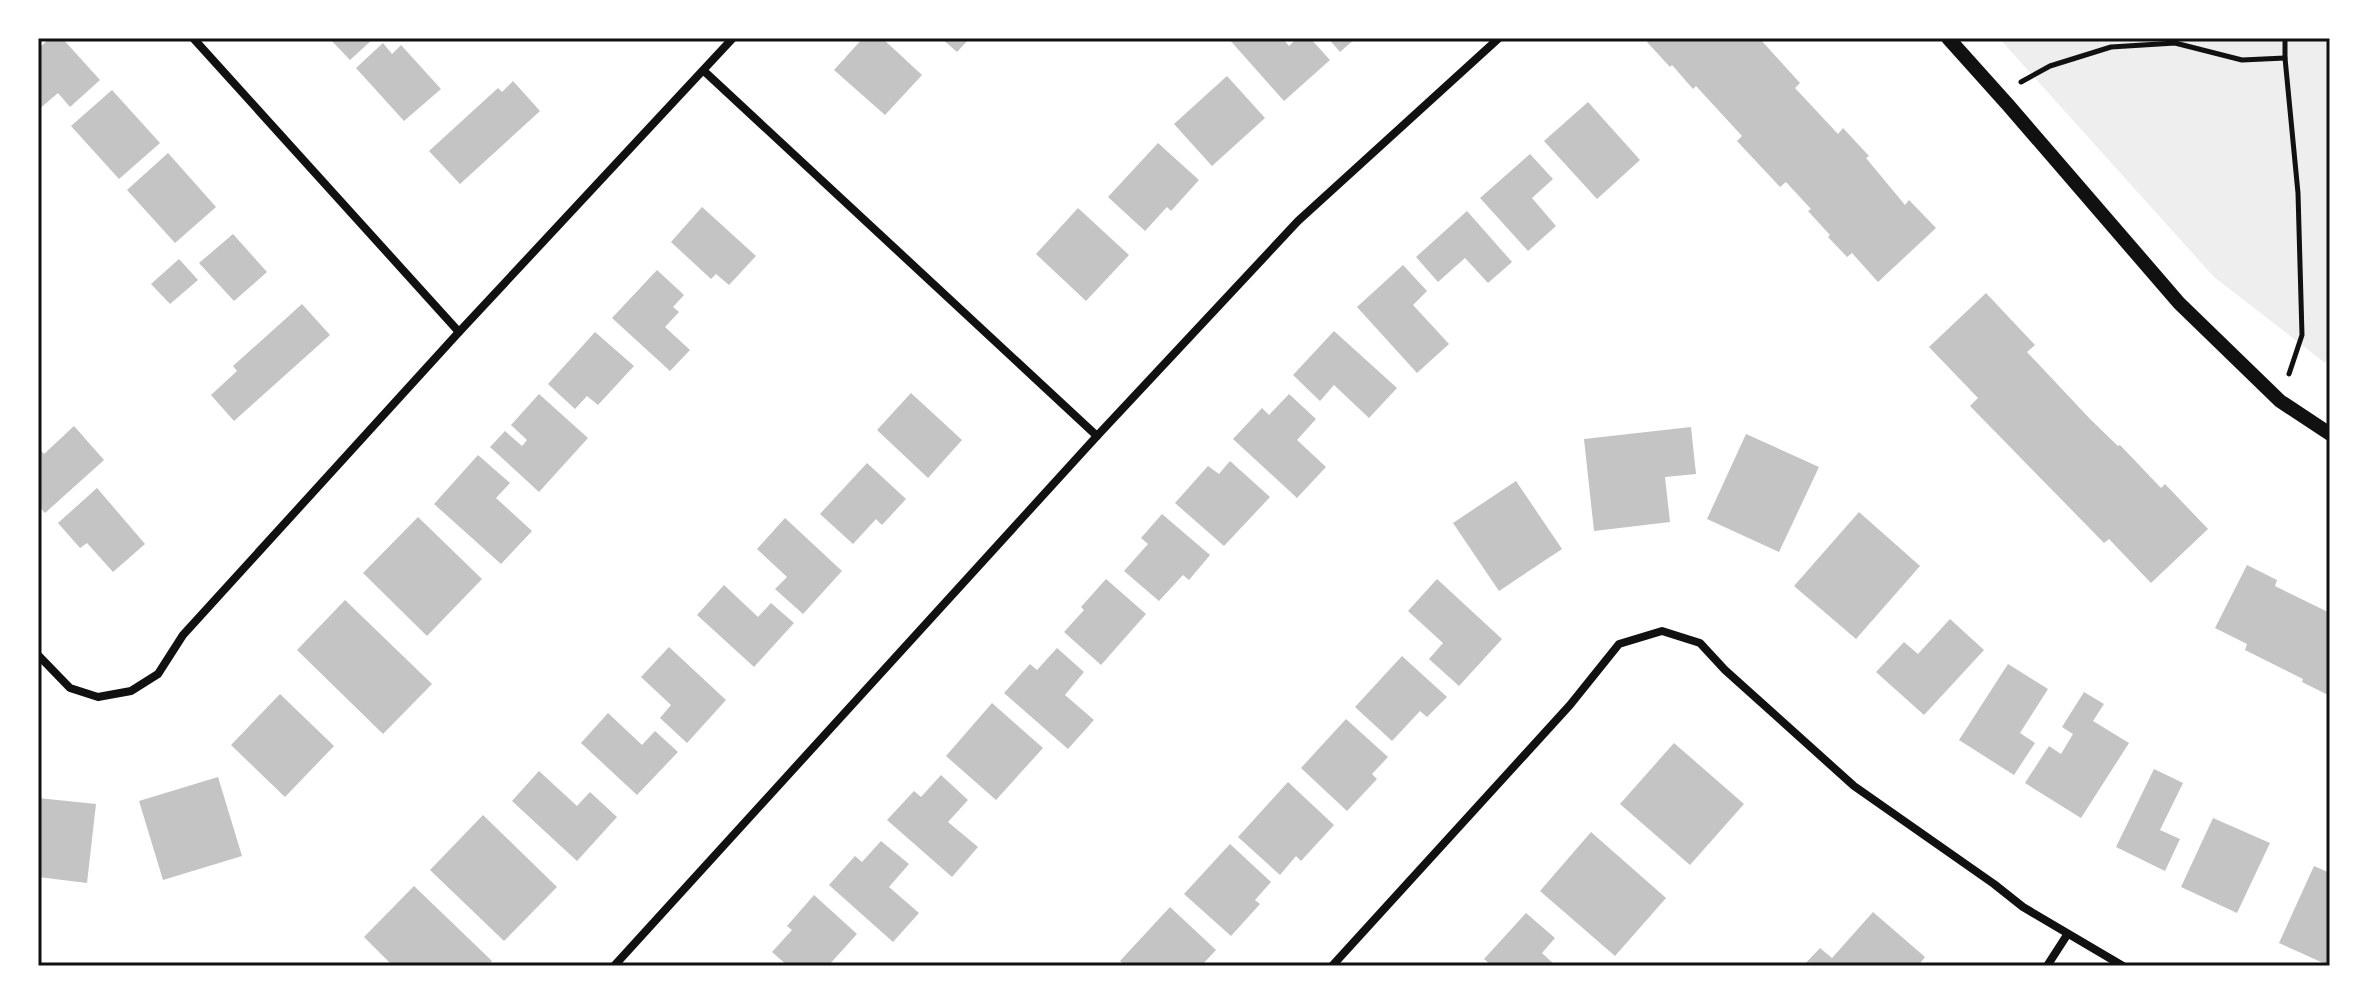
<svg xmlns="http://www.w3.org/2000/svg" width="2368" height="1004" font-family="'Libre Baskerville',serif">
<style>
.green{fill:#eee}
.building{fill:#c4c4c4}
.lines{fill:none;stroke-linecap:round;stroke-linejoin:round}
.path{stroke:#111;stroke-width:5}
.minor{stroke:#111;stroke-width:8}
.tertiary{stroke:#111;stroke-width:14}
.neatline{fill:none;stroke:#111;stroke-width:3}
</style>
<rect width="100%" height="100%" fill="#fff"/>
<!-- green -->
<path class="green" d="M1999 38H2330V354L2325 363 2214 277Z"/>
<!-- building -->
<g class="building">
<path d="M50 38H62L100 80 70 107 58 93 38 110V49Z"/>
<path d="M329 38H374L350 60Z"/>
<path d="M863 38H882L922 75 885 115 834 70Z"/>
<path d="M941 38H970L957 52Z"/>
<path d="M1228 38H1282L1289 46 1297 38H1310L1330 60 1284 101Z"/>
<path d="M1328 38H1356L1340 52Z"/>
<path d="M1651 38H1759L1800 83 1795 88 1838 134 1843 128 1869 156 1866 158 1905 205 1909 200 1936 228 1878 282 1852 253 1847 257 1828 237 1830 235 1808 211 1811 209 1786 182 1780 187 1737 141 1742 136 1696 86 1693 89 1672 65 1670 67 1647 42Z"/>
<path d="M383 43 392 54 401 45 441 89 404 121 356 68Z"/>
<path d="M1227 76 1265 118 1212 166 1174 124Z"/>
<path d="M513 81 540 111 460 184 429 151 498 88 502 92Z"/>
<path d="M112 90 160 143 119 179 71 126Z"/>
<path d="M1588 102 1640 160 1597 199 1544 141Z"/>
<path d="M1158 143 1199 180 1171 211 1167 207 1145 231 1108 197Z"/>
<path d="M168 153 216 207 175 243 127 190Z"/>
<path d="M1530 154 1553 179 1532 198 1556 226 1528 251 1480 198Z"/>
<path d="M702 207 756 256 729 285 716 274 711 279 671 242Z"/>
<path d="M1078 208 1129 255 1086 301 1036 254Z"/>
<path d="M1467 211 1512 262 1488 283 1465 258 1438 282 1416 257Z"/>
<path d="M233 234 267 272 234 301 199 263Z"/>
<path d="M179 259 198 280 170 304 151 284Z"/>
<path d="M1403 265 1427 291 1413 305 1449 344 1417 373 1357 307Z"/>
<path d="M657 270 684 295 673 307 679 312 665 327 690 350 670 371 612 318Z"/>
<path d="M1986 293 2035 345 2027 352 2091 420 2118 446 2120 445 2161 488 2165 484 2208 529 2151 583 2109 539 2104 543 1970 406 1978 398 1929 347Z"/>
<path d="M302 304 330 335 234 421 211 395 237 371 233 366Z"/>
<path d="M1334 331 1397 388 1369 418 1334 385 1320 401 1293 375Z"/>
<path d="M595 332 634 366 598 405 587 396 575 409 548 384Z"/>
<path d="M911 393 962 440 928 478 877 430Z"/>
<path d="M539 394 588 438 539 492 490 447 505 431 522 446 527 440 511 425Z"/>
<path d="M1289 394 1316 419 1297 440 1326 467 1297 498 1233 439 1262 408 1269 415Z"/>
<path d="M74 426 104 460 45 513 38 505V447L44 454Z"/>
<path d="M1691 427 1696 474 1665 477 1670 522 1594 531 1584 439Z"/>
<path d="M1746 434 1819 467 1779 552 1707 519Z"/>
<path d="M478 455 510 483 496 498 532 531 501 564 434 504Z"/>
<path d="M1230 461 1270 497 1224 546 1175 503 1208 466 1219 474Z"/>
<path d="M867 463 906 499 882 525 876 519 853 544 820 514Z"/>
<path d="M1516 481 1562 549 1499 591 1453 523Z"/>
<path d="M97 488 145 544 113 572 87 543 80 548 58 523Z"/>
<path d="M1859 512 1920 566 1856 639 1794 586Z"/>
<path d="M1162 514 1210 555 1189 580 1183 575 1159 601 1124 571 1148 544 1141 538Z"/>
<path d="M418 517 482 579 427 636 363 573Z"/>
<path d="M785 518 842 571 803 614 775 589 787 577 757 549Z"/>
<path d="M2247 565 2277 580 2275 586 2330 613V696L2302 682 2303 679 2245 650 2247 644 2215 628Z"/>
<path d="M1106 579 1146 614 1101 665 1064 632 1084 610 1081 607Z"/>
<path d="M1437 579 1502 639 1459 686 1429 659 1443 643 1408 611Z"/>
<path d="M724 585 758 617 771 603 794 623 754 667 697 615Z"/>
<path d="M345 600 432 684 383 734 297 650Z"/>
<path d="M1950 619 1984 650 1924 715 1876 672 1904 642 1918 654Z"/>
<path d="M669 647 726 700 687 743 660 718 671 705 641 677Z"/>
<path d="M1057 648 1084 672 1065 695 1094 720 1068 749 1004 693 1030 664 1037 670Z"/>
<path d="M1402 656 1447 697 1427 717 1420 711 1392 741 1355 707Z"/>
<path d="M2008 664 2048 689 2020 733 2035 743 2014 775 1959 740Z"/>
<path d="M2084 692 2104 704 2093 721 2129 743 2081 818 2025 783 2049 746 2061 754 2073 734 2062 727Z"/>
<path d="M280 694 334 746 285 797 231 745Z"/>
<path d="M992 703 1043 748 996 800 946 756Z"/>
<path d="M608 713 642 745 655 731 678 752 637 795 581 743Z"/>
<path d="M1346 719 1388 757 1372 774 1377 779 1347 811 1301 768Z"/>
<path d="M1674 743 1744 804 1690 865 1620 804Z"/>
<path d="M2154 769 2183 783 2160 830 2180 839 2165 871 2116 847Z"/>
<path d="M539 771 577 806 590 792 617 817 577 861 512 801Z"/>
<path d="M941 775 968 800 948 822 978 847 952 877 887 820 914 791 921 797Z"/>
<path d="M218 777 242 856 163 880 139 801Z"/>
<path d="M1288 782 1334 825 1301 861 1296 856 1280 875 1238 837Z"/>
<path d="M38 798 96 804 87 883 38 877Z"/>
<path d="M483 815 557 887 504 941 430 870Z"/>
<path d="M2213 818 2270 843 2237 913 2181 887Z"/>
<path d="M1591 832 1666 898 1615 956 1540 891Z"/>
<path d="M881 841 909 864 889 887 919 913 893 942 829 885 855 856 862 862Z"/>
<path d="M1230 844 1271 882 1255 900 1260 904 1231 936 1184 894Z"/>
<path d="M2314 866 2330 873V966L2279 943Z"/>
<path d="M414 886 492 961 488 966H393L364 937Z"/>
<path d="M814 895 857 934 828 966H788L772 952 792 930 787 926Z"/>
<path d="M1170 907 1216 950 1201 966H1126L1120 961Z"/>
<path d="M1873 912 1925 957 1918 966H1803L1820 948 1832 958Z"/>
<path d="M1526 913 1555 938 1542 953 1556 966H1492L1484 959Z"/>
</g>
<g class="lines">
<!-- path -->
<g class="path">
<path d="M2285 38V58L2298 193 2302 335 2289 374"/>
<path d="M2021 82 2050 66 2111 47 2175 43 2242 60 2285 58"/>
</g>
<!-- minor -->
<g class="minor">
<path d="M193 38 459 332"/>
<path d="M704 71 1097 436"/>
<path d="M38 655 70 688 98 697 131 691 158 674 183 635 459 332 733 38"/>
<path d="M614 966 1097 436 1298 221 1499 38"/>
<path d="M1332 966 1570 705 1619 644 1662 631 1700 643 1725 670 1854 786 1994 884 2023 907 2123 966"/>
<path d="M2047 966 2067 935"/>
</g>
<!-- tertiary -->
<path class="tertiary" d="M1948 38 2009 106 2179 303 2280 401 2330 434"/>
</g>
<!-- border -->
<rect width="2368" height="1004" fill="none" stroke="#ffffff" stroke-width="80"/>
<rect x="40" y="40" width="2288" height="924" class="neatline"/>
</svg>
